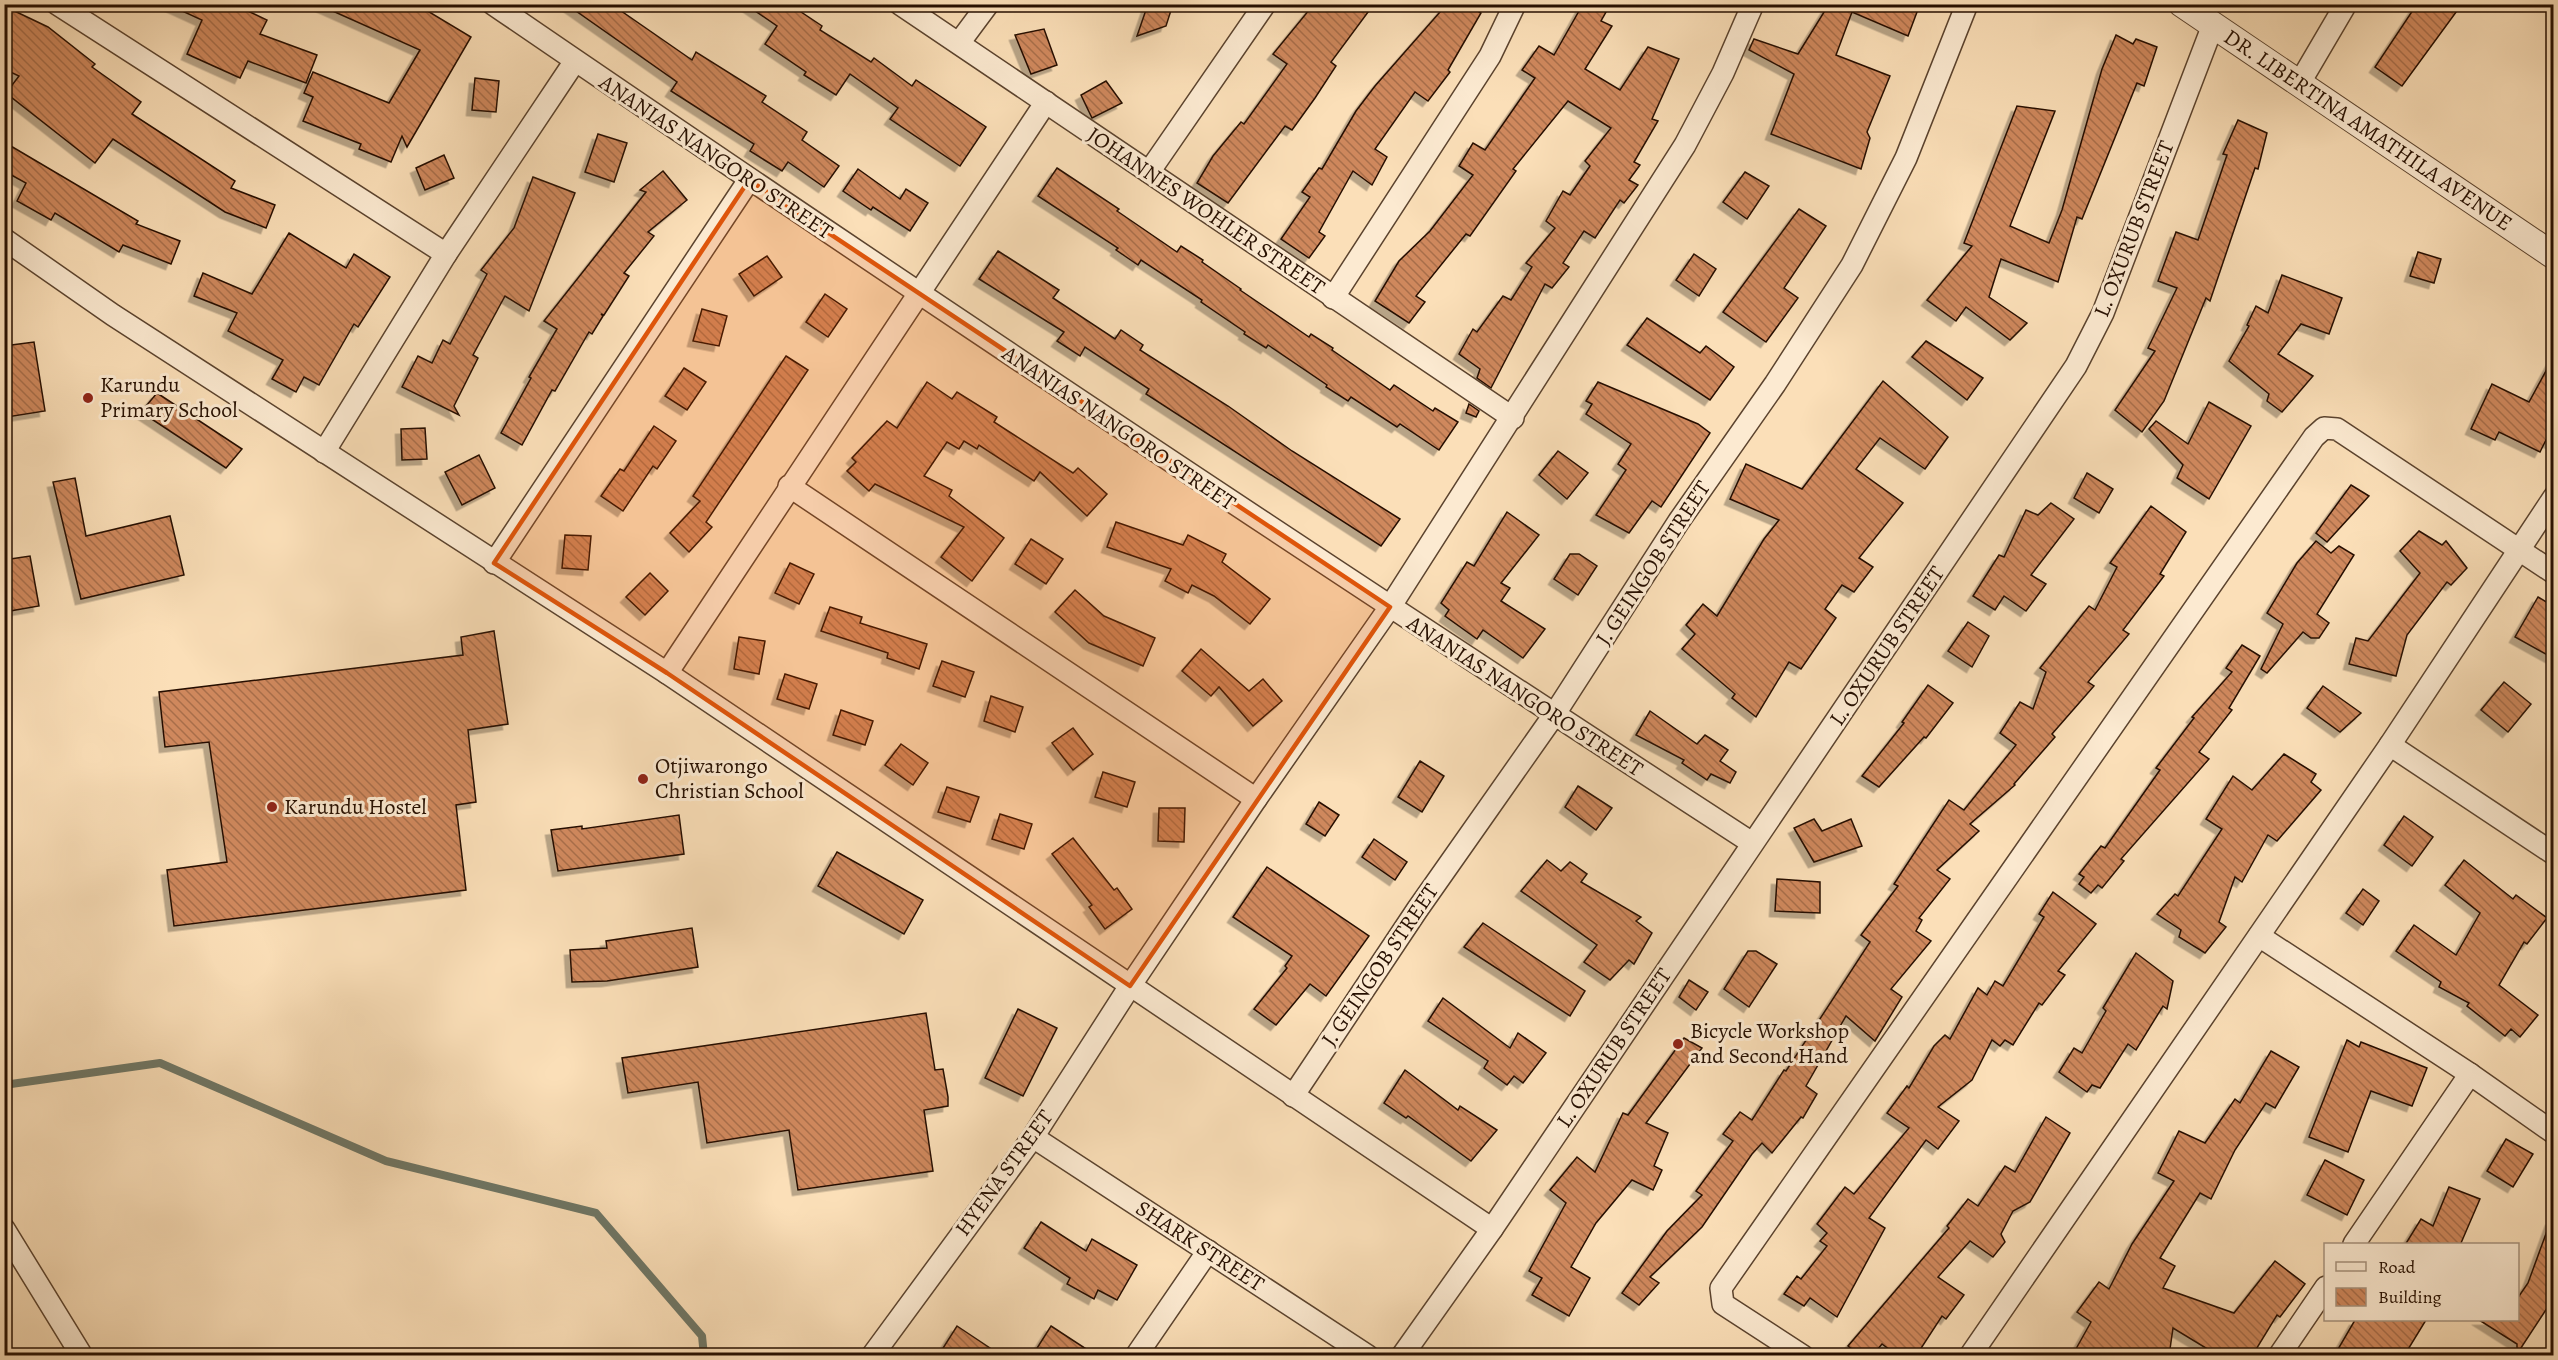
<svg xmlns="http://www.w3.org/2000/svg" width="2558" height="1360" font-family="Alegreya,serif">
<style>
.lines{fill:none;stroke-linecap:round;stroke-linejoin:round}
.stream{stroke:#6f7766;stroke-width:8}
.building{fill:url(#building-back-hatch);stroke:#260f00;stroke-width:1.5;filter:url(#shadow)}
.minor-casing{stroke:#5b432e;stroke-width:24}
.tertiary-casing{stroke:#5b432e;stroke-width:28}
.minor{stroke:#fcead1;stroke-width:21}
.tertiary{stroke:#fcead1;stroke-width:26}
.marked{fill:#de550b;fill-opacity:0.2;stroke:#de550b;stroke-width:4.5;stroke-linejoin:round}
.poi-dot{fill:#8f2418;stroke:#fcead1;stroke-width:2}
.labels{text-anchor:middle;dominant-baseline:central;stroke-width:6;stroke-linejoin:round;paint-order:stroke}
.street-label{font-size:22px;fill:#260f00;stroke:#fcead1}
.poi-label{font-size:22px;fill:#260f00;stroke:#fcead1;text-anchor:start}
</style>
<defs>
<pattern id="building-back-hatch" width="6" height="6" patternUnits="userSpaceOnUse" patternTransform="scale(1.5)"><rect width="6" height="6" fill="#cf885d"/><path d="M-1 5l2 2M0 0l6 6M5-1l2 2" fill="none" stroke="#a86e4a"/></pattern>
<filter id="shadow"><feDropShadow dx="-5.5" dy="5.5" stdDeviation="0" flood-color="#0004"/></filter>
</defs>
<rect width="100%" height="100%" fill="#fbdfb8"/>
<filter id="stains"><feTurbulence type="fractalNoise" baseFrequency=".00333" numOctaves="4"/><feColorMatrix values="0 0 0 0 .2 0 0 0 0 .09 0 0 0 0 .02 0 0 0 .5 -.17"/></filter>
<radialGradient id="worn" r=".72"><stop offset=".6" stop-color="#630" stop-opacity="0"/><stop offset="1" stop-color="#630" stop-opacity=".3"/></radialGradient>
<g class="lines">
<!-- stream -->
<path class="stream" d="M4 1085 160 1063 386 1161 596 1213 702 1336 704 1356"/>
</g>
<!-- building -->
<g class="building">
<path d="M167 4H233L267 20 260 34 317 55 306 83 248 61 240 78 187 54 202 20Z"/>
<path d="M317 4H416L471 37 407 147 402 136 391 162 359 149 361 144 303 121 313 97 304 93 313 72 389 103 420 50Z"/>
<path d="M566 4H611L692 60 696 52 766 96 762 102 807 132 802 140 839 166 824 187 788 162 782 171 750 151 754 144 671 91 677 82Z"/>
<path d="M745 4H789L822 26 820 30 871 62 874 58 912 86 916 80 986 127 960 166 890 119 898 108 850 74 836 95 804 75 806 72 765 44 777 26Z"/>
<path d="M1148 4H1173L1166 26 1137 36Z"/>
<path d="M1314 4H1374L1331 62 1336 66 1315 98 1292 130 1285 126 1228 203 1197 183 1213 156 1241 122 1244 124 1287 64 1273 54Z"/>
<path d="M1447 4H1467L1481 13 1448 70 1450 72 1428 101 1415 92 1375 149 1387 157 1372 185 1353 171 1319 232 1325 236 1309 258 1281 239 1310 197 1302 192 1319 168 1322 169 1356 111 1375 86Z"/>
<path d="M1583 4H1589L1606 12 1601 21 1612 26 1585 69 1620 90 1648 47 1679 59 1652 119 1658 121 1634 162 1640 165 1629 180 1638 185 1624 203 1620 200 1595 238 1584 231 1563 263 1569 267 1552 288 1545 284 1491 388 1477 378 1480 369 1459 354 1473 329 1477 332 1503 296 1511 300 1532 267 1526 263 1555 228 1546 221 1563 191 1570 195 1590 166 1585 161 1611 128 1568 101 1513 169 1516 171 1470 236 1466 234 1416 296 1425 302 1409 323 1375 301 1399 261 1430 231 1473 175 1459 166 1473 143 1485 150 1535 78 1522 70 1539 46 1554 55Z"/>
<path d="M1829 4H1920L1908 36 1852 12 1836 55 1890 76 1867 132 1870 138 1861 169 1771 134 1794 74 1749 50 1754 39 1798 54Z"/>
<path d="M2417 4H2462L2402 86 2375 67Z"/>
<path d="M4 6 48 27 95 64 92 67 141 102 132 114 235 181 231 188 275 205 266 228 225 212 113 139 95 163 6 93 19 76 4 69Z"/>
<path d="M1044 29 1057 65 1031 74 1015 35Z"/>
<path d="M2116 35 2133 44 2136 39 2157 47 2144 86 2137 83 2082 219 2077 217 2058 282 2001 259 1989 297 2027 323 2010 340 1966 307 1956 321 1927 300 1972 246 1964 243 2017 106 2055 111 2010 226 2049 243 2062 210 2102 69Z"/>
<path d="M475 78 499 81 496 112 472 110Z"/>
<path d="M1106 81 1122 103 1092 118 1081 95Z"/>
<path d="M2238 120 2267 133 2258 169 2255 168 2210 301 2206 298 2164 401 2142 432 2115 410 2155 351 2148 348 2177 288 2158 281 2176 232 2198 240 2227 155 2223 154Z"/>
<path d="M598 134 627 143 614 182 585 172Z"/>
<path d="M4 142 138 221 136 224 180 241 171 264 123 245 119 252 55 213 51 220 17 201 26 183 4 171Z"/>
<path d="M444 155 454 178 425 190 416 168Z"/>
<path d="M1057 168 1119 209 1117 211 1177 252 1181 246 1203 260 1202 262 1241 289 1240 290 1309 337 1311 334 1333 348 1332 350 1390 390 1394 385 1433 411 1435 408 1458 422 1439 450 1400 424 1397 427 1351 397 1348 401 1326 387 1327 385 1268 345 1266 348 1244 334 1245 332 1201 302 1202 300 1141 260 1138 265 1116 250 1118 248 1038 196Z"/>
<path d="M858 169 900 199 906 189 928 203 910 231 873 207 871 210 843 191Z"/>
<path d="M663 171 687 200 648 232 654 236 624 273 629 276 604 315 601 314 603 316 592 334 589 332 555 391 552 390 522 445 501 433 531 378 529 377 557 329 544 321 646 192 640 190Z"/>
<path d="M1745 172 1769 186 1747 219 1723 202Z"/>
<path d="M533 177 575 193 529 311 505 296 473 355 478 358 454 406 459 415 402 387 418 356 432 363 443 340 450 344 487 274 481 270 514 228Z"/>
<path d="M1799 209 1826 226 1784 288 1798 298 1766 342 1723 312Z"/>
<path d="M289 233 346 268 354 254 390 277 358 327 354 324 319 385 304 377 296 392 272 379 283 360 228 331 237 313 194 296 203 273 252 294Z"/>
<path d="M998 251 1059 290 1053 298 1115 339 1121 330 1143 345 1140 350 1228 406 1292 451 1400 519 1381 546 1146 394 1149 389 1085 347 1080 356 1057 341 1064 332 979 279Z"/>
<path d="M2418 252 2441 259 2434 283 2410 276Z"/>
<path d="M1694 254 1716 269 1699 296 1676 280Z"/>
<path d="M767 256 782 277 754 296 739 274Z"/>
<path d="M2282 275 2342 298 2329 334 2301 324 2278 354 2313 376 2282 412 2267 401 2269 394 2229 361 2249 326 2247 325 2256 306 2268 313Z"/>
<path d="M825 294 847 309 828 337 806 322Z"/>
<path d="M702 309 727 316 719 346 693 341Z"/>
<path d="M1647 318 1700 353 1706 346 1734 367 1710 400 1627 345Z"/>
<path d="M1926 341 1983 378 1967 400 1912 357Z"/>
<path d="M34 342 45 411 7 417 4 402V346Z"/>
<path d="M786 356 808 370 706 522 712 527 689 552 670 533 700 501 693 496Z"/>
<path d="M2553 358V444L2546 440 2540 452 2499 432 2495 440 2471 429 2492 384 2529 402Z"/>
<path d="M684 368 706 382 687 410 665 396Z"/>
<path d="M1883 381 1948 437 1925 469 1880 438 1856 469 1903 503 1859 558 1873 567 1854 592 1842 585 1825 609 1836 618 1801 669 1789 662 1756 717 1732 698 1735 694 1682 649 1695 634 1686 625 1703 604 1717 616 1764 539 1779 520 1730 499 1746 464 1802 489Z"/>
<path d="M927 382 952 399 957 392 997 417 994 422 1073 473 1078 468 1107 494 1087 516 1040 472 1034 481 979 445 977 449 964 441 959 449 947 442 924 476 952 490 949 496 1004 538 972 581 941 557 964 527 875 484 869 491 847 471 856 462 852 458 887 421 897 428Z"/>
<path d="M1598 382 1698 424 1710 433 1661 507 1652 501 1629 533 1596 515 1626 470 1618 464 1631 444 1586 414 1592 404 1586 401Z"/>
<path d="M157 393 242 449 226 468 141 412Z"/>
<path d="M2209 402 2251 426 2209 499 2177 478 2183 465 2149 429 2156 421 2188 444Z"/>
<path d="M1469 404 1479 411 1476 417 1466 413Z"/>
<path d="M654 426 676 441 657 469 653 466 623 511 601 496 620 469 624 471Z"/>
<path d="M425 428 427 459 402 460 401 429Z"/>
<path d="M1558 451 1588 473 1567 499 1539 475Z"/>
<path d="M479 455 495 488 462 505 445 472Z"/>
<path d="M2087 473 2113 489 2099 513 2074 498Z"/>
<path d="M75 478 86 536 170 516 184 575 81 599 53 482Z"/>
<path d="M2351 485 2369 496 2327 542 2316 533Z"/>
<path d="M2051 503 2074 519 2031 575 2046 584 2026 611 2004 596 1995 610 1973 596 1999 555 2004 557 2026 510 2038 515Z"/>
<path d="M2151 506 2186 532 2160 574 2164 576 2123 630 2129 634 2088 682 2094 686 2052 734 2055 737 2014 784 2015 785 1970 824 1979 831 1937 870 1950 879 1919 918 1922 920 1916 931 1931 941 1891 989 1902 997 1875 1041 1846 1016 1806 1086 1817 1094 1803 1118 1801 1117 1772 1153 1762 1143 1752 1154 1702 1227 1650 1277 1659 1283 1639 1305 1622 1293 1667 1231 1702 1195 1696 1191 1733 1141 1723 1134 1740 1112 1752 1120 1784 1070 1786 1071 1870 942 1861 935 1898 886 1894 884 1949 800 1964 810 2016 745 2000 733 2020 702 2033 709 2046 672 2040 668 2089 606 2095 610 2117 567 2110 563Z"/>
<path d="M1507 512 1539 535 1501 583 1510 588 1501 601 1545 629 1523 658 1483 630 1477 639 1445 616 1449 610 1441 603 1467 562 1474 566Z"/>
<path d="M1116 522 1183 545 1188 535 1226 554 1222 562 1270 599 1250 624 1214 596 1192 585 1188 593 1165 581 1171 569 1107 547Z"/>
<path d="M2419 531 2442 545 2446 541 2467 568 2451 585 2447 582 2407 635 2396 676 2349 664 2356 638 2368 641 2420 573 2400 551Z"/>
<path d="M565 535 591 536 588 570 562 568Z"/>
<path d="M1031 539 1063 559 1046 584 1015 564Z"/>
<path d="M2316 541 2331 553 2339 546 2354 555 2317 614 2329 623 2319 638H2311L2303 632 2267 673 2261 669 2283 624 2267 613 2297 563Z"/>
<path d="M1570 554H1579L1597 566 1578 595 1554 579Z"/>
<path d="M30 556 39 606 4 612V560Z"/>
<path d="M790 563 814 574 799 604 775 593Z"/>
<path d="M650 573 668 591 645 615 626 597Z"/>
<path d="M1075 590 1104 616 1155 638 1143 666 1089 643 1055 612Z"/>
<path d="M2538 597 2553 606V658L2515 637Z"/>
<path d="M830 607 862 617 860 623 927 644 919 669 887 658 888 653 821 631Z"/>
<path d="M1968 622 1989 636 1972 667 1948 651Z"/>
<path d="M494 631 508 724 468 730 476 802 456 805 466 890 174 926 167 870 227 862 209 742 165 747 159 692 463 655 461 637Z"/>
<path d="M739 637 765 641 759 674 734 669Z"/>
<path d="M2242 645 2260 656 2229 708 2232 710 2199 752 2209 759 2121 859 2124 861 2102 888 2098 885 2091 893 2079 884 2084 877 2079 874 2101 846 2105 848 2160 770 2156 768 2194 718 2192 717 2232 672 2226 668Z"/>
<path d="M1201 649 1249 691 1263 679 1282 701 1253 726 1219 687 1211 696 1182 671Z"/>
<path d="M942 661 974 672 965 697 933 686Z"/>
<path d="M785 674 817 684 809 709 777 699Z"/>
<path d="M2504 682 2531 704 2508 732 2481 710Z"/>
<path d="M1928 685 1953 703 1926 738 1924 737 1879 787 1862 776 1904 723 1902 722Z"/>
<path d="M2323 686 2361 713 2340 732 2307 708Z"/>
<path d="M991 696 1023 707 1015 732 984 721Z"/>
<path d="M841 710 873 721 865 745 833 735Z"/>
<path d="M1650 711 1697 744 1705 735 1728 750 1720 761 1736 772 1730 783 1711 774 1707 780 1682 763 1684 760 1636 735Z"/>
<path d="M1073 728 1093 754 1073 770 1052 743Z"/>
<path d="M901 744 928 763 913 785 885 765Z"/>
<path d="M2284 754 2316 774 2311 782 2321 790 2277 841 2268 835 2242 882 2235 877 2219 922 2226 927 2205 953 2179 937 2181 930 2157 914 2175 894 2178 896 2222 829 2206 819 2233 776 2252 790Z"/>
<path d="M1420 761 1444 776 1422 812 1398 797Z"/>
<path d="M1103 772 1135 782 1127 807 1095 797Z"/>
<path d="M1578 786 1612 808 1596 830 1565 807Z"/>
<path d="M947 787 979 797 970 822 938 812Z"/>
<path d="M1319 802 1339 815 1325 836 1306 824Z"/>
<path d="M1159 808H1185L1184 842 1158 841Z"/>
<path d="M1000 814 1032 824 1024 849 992 839Z"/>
<path d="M679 815 684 854 558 871 551 830 582 826V829Z"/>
<path d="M2404 816 2433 837 2412 866 2384 845Z"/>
<path d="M1814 819 1822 831 1851 819 1862 846 1814 862 1794 828Z"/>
<path d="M1073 838 1114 890 1117 888 1132 909 1105 929 1089 907 1092 905 1052 854Z"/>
<path d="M1374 839 1407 862 1395 880 1362 857Z"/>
<path d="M837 852 923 900 904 934 818 886Z"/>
<path d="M1547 860 1561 871 1570 862 1587 874 1581 882 1641 917 1636 921 1652 933 1634 964 1629 960 1610 980 1584 962 1597 945 1521 891Z"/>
<path d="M2464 860 2513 899 2516 895 2547 918 2527 944 2524 942 2499 985 2538 1015 2520 1037 2511 1029 2505 1036 2467 1006 2469 1003 2439 987 2441 982 2396 951 2414 925 2456 955 2480 913 2445 885Z"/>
<path d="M1267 867 1369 936 1326 996 1310 984 1276 1025 1254 1009 1287 968 1285 966 1292 956 1233 917Z"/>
<path d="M1777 879 1820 882V913L1775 911Z"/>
<path d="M2363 889 2379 901 2363 925 2346 913Z"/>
<path d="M2053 892 2096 924 2058 971 2065 975 2042 1005 2039 1003 2013 1045 2005 1040 2000 1046 1992 1040 1972 1080 1938 1107 1959 1121 1938 1149 1926 1140 1869 1218 1885 1228 1837 1317 1810 1298 1804 1306 1784 1294 1797 1276 1801 1279 1827 1246 1820 1241 1827 1233 1817 1224 1845 1187 1854 1194 1909 1128 1887 1113 1907 1086 1909 1088 1934 1046 1945 1035 1950 1039 1978 988 1987 995 1995 981 2003 986 2044 917 2039 914Z"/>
<path d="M1483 923 1585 991 1570 1016 1464 947Z"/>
<path d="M692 928 698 967 607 981 572 982 570 950 607 948 606 941Z"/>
<path d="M1748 951H1756L1777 964 1749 1007 1724 989Z"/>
<path d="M2136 953 2173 981 2167 1009 2163 1006 2136 1050 2128 1044 2100 1088 2092 1085 2087 1092 2059 1072 2074 1048 2082 1053 2106 1011 2103 1008Z"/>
<path d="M1689 980 1708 992 1696 1010 1679 997Z"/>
<path d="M1443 998 1510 1048 1518 1033 1546 1053 1523 1083 1514 1076 1507 1085 1484 1068 1488 1061 1428 1021Z"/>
<path d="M1018 1009 1057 1028 1023 1096 985 1078Z"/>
<path d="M926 1013 935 1070 943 1069 948 1097V1106L924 1110 933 1171 798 1190 789 1130 707 1143 698 1082 628 1093 622 1058Z"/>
<path d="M1684 1038 1702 1048 1646 1123 1668 1133 1654 1166 1662 1170 1653 1190 1632 1180 1596 1223 1571 1267 1590 1278 1569 1316 1532 1295 1542 1278 1529 1271 1566 1203 1550 1190 1577 1157 1595 1172 1623 1113 1628 1115Z"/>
<path d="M2347 1040 2359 1047 2361 1042 2427 1068 2412 1106 2371 1091 2348 1152 2309 1137Z"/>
<path d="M2271 1051 2299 1067 2275 1108 2266 1103 2235 1150 2211 1199 2200 1193 2160 1258 2175 1266 2163 1288 2234 1313 2275 1261 2305 1284 2280 1317 2277 1315 2252 1356H2219L2173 1328 2169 1356H2072L2091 1322 2077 1312 2099 1282 2109 1289 2132 1244 2174 1181 2158 1173 2179 1131 2205 1143 2235 1099 2240 1103Z"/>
<path d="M1405 1070 1458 1110 1460 1106 1497 1130 1471 1161 1408 1116 1406 1118 1384 1103Z"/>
<path d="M2046 1117 2070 1133 2030 1202 2013 1211 2001 1234 2005 1242 1993 1257 1970 1241 1938 1277 1964 1295 1946 1319 1942 1316 1916 1356H1898L1882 1344 1872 1356H1860L1848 1346 1949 1228 1947 1226 1968 1199 1978 1206 2005 1166 2015 1172Z"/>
<path d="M2506 1139 2533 1154 2513 1187 2487 1171Z"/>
<path d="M2325 1160 2364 1180 2347 1215 2307 1195Z"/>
<path d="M2449 1187 2480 1199 2461 1243 2463 1245H2405L2421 1219 2433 1226Z"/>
<path d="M2551 1220H2553V1299L2517 1354V1344L2479 1320H2517V1299L2528 1283Z"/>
<path d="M1041 1222 1086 1251 1092 1239 1137 1265 1117 1300 1098 1290 1094 1299 1067 1284 1070 1278 1024 1248Z"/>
<path d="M2355 1320H2426L2404 1356H2334Z"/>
<path d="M957 1326 1002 1356H938Z"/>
<path d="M1051 1326 1097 1356H1032Z"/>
</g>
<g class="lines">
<!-- minor casing -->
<g class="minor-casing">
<g id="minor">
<path d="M57 4 446 254"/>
<path d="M493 4C909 289 1329 568 1752 843"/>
<path d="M900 4 1513 418"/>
<path d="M959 43 988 4"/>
<path d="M2299 84 2346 4"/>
<path d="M1149 172 1265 4"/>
<path d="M4 239 113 315 667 673 1492 1229"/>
<path d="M1333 298 1490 56 1515 4"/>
<path d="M324 452 446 254 575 61"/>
<path d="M789 486 1256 799"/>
<path d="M494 563 749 180"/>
<path d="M667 673 1046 102"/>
<path d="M2390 745 2554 854"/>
<path d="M2259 936 2470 1074 2554 1133"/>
<path d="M1293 1096 1417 910 1554 715 1679 521 1775 384 1852 265 1906 158 1967 4"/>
<path d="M1033 1137 1368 1356"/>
<path d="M4 1229 82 1356"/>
<path d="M2354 1244 2470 1074"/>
<path d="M872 1356 1033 1137 1130 986 1256 799 1390 607 1685 145 1723 73 1753 4"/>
<path d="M1136 1356 1208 1251"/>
<path d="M1402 1356 1492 1229 2076 366 2103 313 2213 25"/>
<path d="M1803 1356 1723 1304 1721 1288 2314 437 2324 428 2337 429 2554 573"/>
<path d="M1970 1356 2390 745 2554 497"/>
<path d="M2279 1356 2326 1287"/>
</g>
</g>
<!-- tertiary casing -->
<g class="tertiary-casing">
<path id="tertiary" d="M2182 4 2554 256"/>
</g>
<!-- minor -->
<use href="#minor" class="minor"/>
<!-- tertiary -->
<use href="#tertiary" class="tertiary"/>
</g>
<!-- marked area -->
<path class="marked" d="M749 180 1390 607 1130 986 667 673 494 563Z"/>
<!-- markers -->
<g class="poi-dot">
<circle cx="88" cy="398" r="6"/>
<circle cx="643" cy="779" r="6"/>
<circle cx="272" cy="807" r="6"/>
<circle cx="1678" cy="1044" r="6"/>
</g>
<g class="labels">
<!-- street labels -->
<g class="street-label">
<text transform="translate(2368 130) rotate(34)">DR. LIBERTINA AMATHILA AVENUE</text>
<text transform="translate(716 157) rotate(34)">ANANIAS NANGORO STREET</text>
<text transform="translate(1206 211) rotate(34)">JOHANNES WOHLER STREET</text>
<text transform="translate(2134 229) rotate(-69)">L. OXURUB STREET</text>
<text transform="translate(1119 428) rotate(34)">ANANIAS NANGORO STREET</text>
<text transform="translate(1653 563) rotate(-57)">J. GEINGOB STREET</text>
<text transform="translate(1887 646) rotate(-56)">L. OXURUB STREET</text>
<text transform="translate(1525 696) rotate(33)">ANANIAS NANGORO STREET</text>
<text transform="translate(1380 965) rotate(-56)">J. GEINGOB STREET</text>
<text transform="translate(1614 1048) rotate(-56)">L. OXURUB STREET</text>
<text transform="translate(1004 1173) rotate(-54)">HYENA STREET</text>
<text transform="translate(1200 1246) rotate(33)">SHARK STREET</text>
</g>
<!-- poi labels -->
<g class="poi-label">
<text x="100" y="385">Karundu<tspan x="100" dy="25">Primary School</tspan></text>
<text x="655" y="766">Otjiwarongo<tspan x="655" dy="25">Christian School</tspan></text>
<text x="284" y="807">Karundu Hostel</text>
<text x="1690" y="1031">Bicycle Workshop<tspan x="1690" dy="25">and Second Hand</tspan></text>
</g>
</g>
<!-- margin -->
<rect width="2558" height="1360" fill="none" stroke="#fbdfb8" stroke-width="24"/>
<rect x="6" y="6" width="2546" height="1348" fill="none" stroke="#260f00" stroke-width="3"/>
<rect x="12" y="12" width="2534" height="1336" fill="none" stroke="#260f00" stroke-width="1.5"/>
<!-- legend -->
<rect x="2324" y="1243" width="195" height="78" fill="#fcead1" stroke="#a6927d" stroke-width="1.5"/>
<rect x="2336" y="1262" width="30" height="9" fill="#fcead1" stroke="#a6927d" stroke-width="1.5"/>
<text x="2378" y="1273" font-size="18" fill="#260f00">Road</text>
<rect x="2336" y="1288" width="30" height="18" fill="url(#building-back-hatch)" stroke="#a6927d" stroke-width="1.5"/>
<text x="2378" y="1303" font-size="18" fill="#260f00">Building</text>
<rect width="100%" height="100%" filter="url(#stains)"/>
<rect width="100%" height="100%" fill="url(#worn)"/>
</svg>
